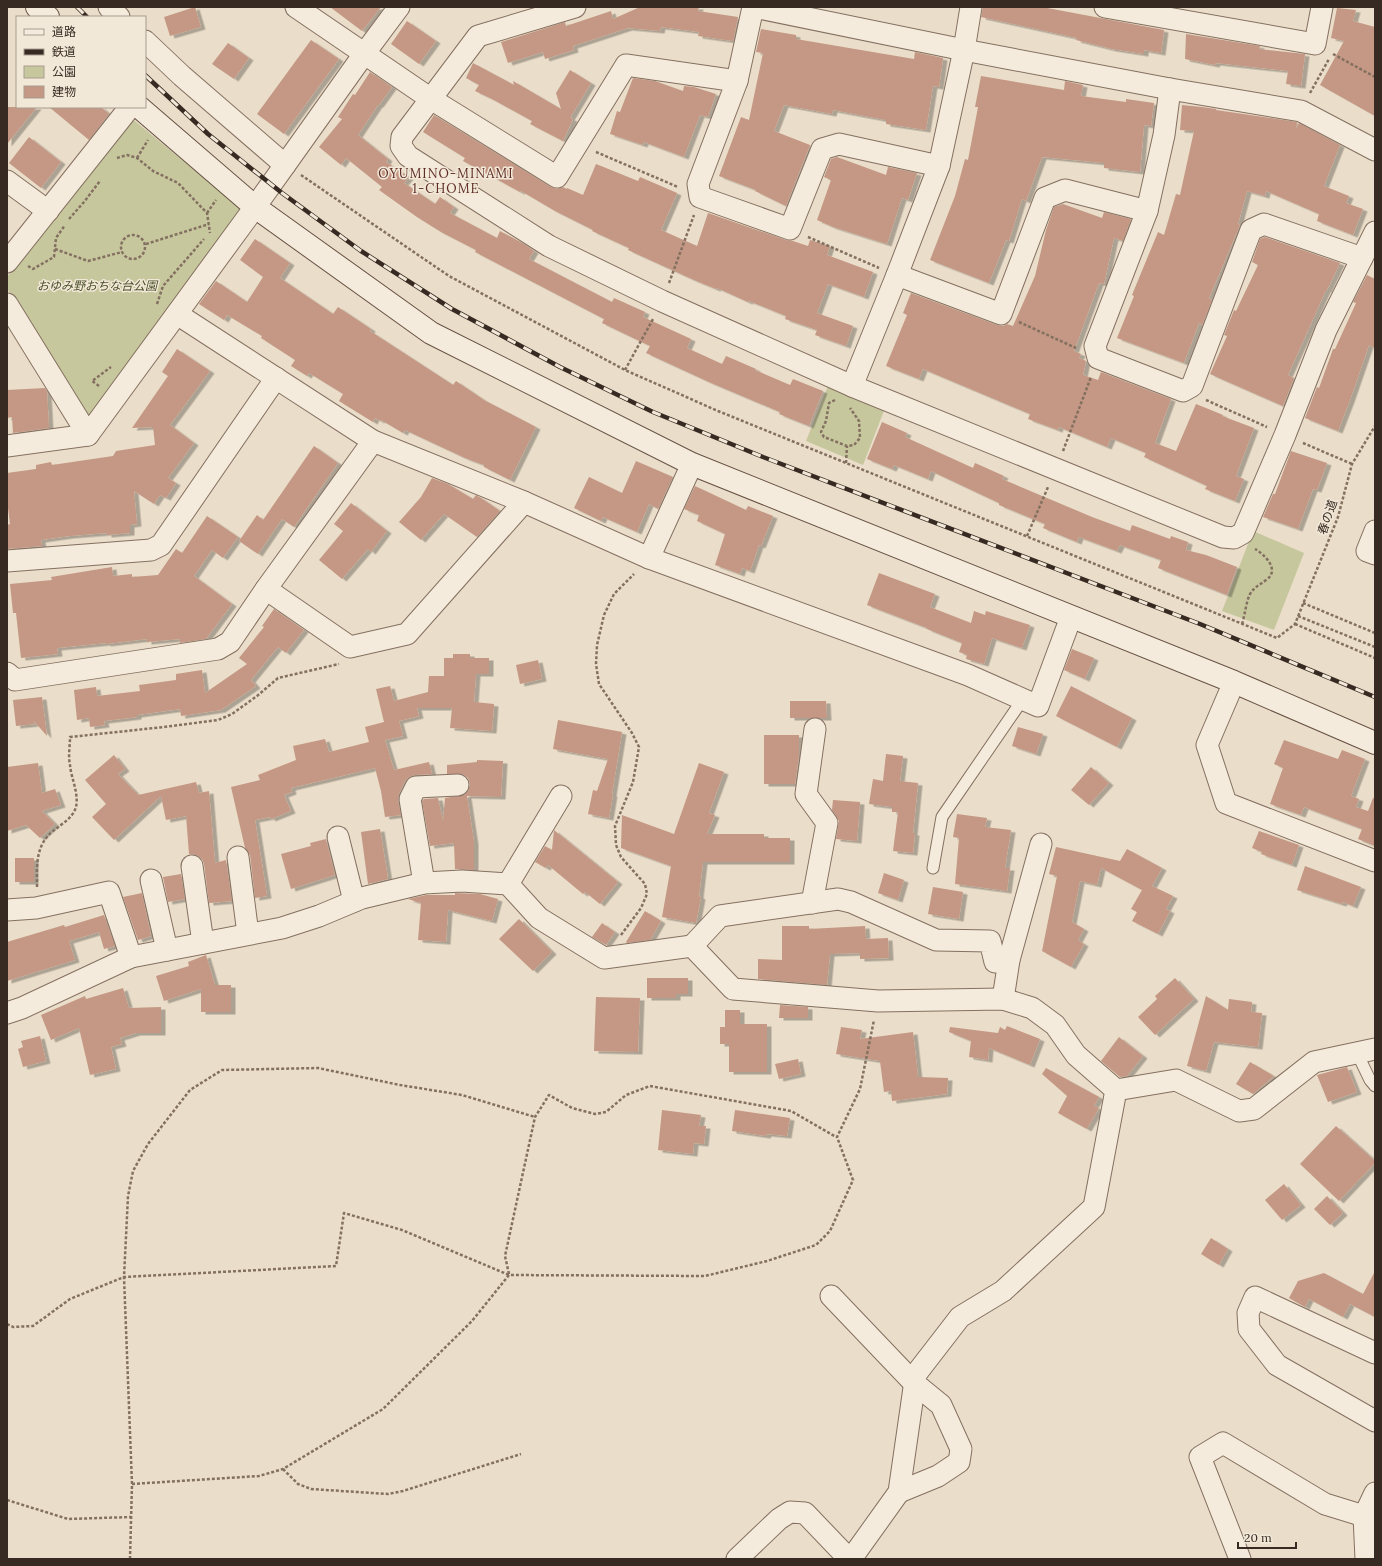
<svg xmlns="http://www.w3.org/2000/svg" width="1382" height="1566" font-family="Lora,'Noto Sans JP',serif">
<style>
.green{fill:#c7c79e}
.building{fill:#c49884;filter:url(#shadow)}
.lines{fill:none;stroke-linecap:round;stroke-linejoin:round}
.lane-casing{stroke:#847060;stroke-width:13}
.street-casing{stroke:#847060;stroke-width:23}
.secondary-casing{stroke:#665143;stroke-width:24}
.path{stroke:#847060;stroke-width:2.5;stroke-dasharray:3 2;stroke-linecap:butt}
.lane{stroke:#f5ebdc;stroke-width:11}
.street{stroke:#f5ebdc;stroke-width:21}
.secondary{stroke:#f5ebdc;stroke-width:22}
.rail-casing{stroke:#372a22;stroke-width:4.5}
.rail{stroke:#f2e8d8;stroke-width:3;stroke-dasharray:9;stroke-linecap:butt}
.labels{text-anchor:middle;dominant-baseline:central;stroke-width:3;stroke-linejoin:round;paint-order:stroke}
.park-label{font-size:12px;font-style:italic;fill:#4b512b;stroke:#f2e8d8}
.street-label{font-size:12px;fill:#372a22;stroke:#f2e8d8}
.neighbourhood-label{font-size:13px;letter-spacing:1px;fill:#5e2c26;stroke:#f2e8d8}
</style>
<defs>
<filter id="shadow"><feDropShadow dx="4.5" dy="2.5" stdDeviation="0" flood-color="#0004"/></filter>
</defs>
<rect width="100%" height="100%" fill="#eaddc9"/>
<!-- green -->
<g class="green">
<path d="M130 117 244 211 90 425 7 288V277Z"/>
<path d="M828 386 885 408 863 465 806 441Z"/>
<path d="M1253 531 1304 553 1274 630 1222 611Z"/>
</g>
<!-- building -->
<g class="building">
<path d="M195 7 201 27 170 36 164 17Z"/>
<path d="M330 7H381L362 31Z"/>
<path d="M640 7H699L698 11 738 17 733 41 698 36 699 32 661 27 660 31 628 28 573 46 574 50 545 59 543 52 508 63 501 42 565 22 566 26 611 11 613 19Z"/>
<path d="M983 7H1042L1164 30 1161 53 1144 50V54L1112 49 1076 40 1077 38 981 17Z"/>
<path d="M1337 8 1356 10 1353 21 1375 27V116L1320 85 1344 41 1331 38Z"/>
<path d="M407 21 436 41 419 64 391 44Z"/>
<path d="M761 29 796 35V39L914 59 915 52 943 58 939 87 933 86 926 130 886 124V120L833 110 832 114 784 105 774 131 810 145 786 206 755 191 756 190 719 176 741 117 749 120 763 53 756 52Z"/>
<path d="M1186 34 1260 46 1259 49 1305 54 1301 86 1286 84 1288 71 1216 63 1215 65 1185 59Z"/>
<path d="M311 40 339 59 284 134 257 114Z"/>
<path d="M228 43 249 58 234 79 212 64Z"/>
<path d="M473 63 514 85 513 81 561 109 556 93 570 70 591 83 570 118 573 119 563 141 530 124 532 121 492 99 475 91 479 85 466 78Z"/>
<path d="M370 72 392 87 379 105H378L358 135 388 159 386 162 409 177 404 183 435 204 440 197 454 207 450 213 497 238 500 231 524 244 534 251 529 259 612 302 614 298 645 312 643 317 691 339 687 348 722 364 726 356 756 369 755 370 790 385 793 379 823 391 809 426 779 414 780 412 709 382 646 353 650 346 602 323 604 319 475 252 476 250 441 232 417 217 379 190 382 187 346 158 341 165 319 147 342 119 338 117 353 94 355 95Z"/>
<path d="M981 76 1064 90 1065 81 1083 85 1081 96 1126 102V99L1154 103 1151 126 1144 125 1140 172 1104 168V163L1042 157 1026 201 1022 199 1009 241 1006 240 989 283 930 260 955 196 965 159 968 160 978 107H975Z"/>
<path d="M633 78 655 81 683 91 684 86 694 87 716 94 708 117 700 115 684 157 644 142 643 145 610 134 617 111 620 112Z"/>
<path d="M1182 105 1202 107 1216 109V110L1297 122 1296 129 1299 123 1340 145 1324 186 1349 196 1346 203 1363 209 1353 235 1317 221 1319 214 1266 191 1265 196 1247 191 1238 224 1240 225 1209 298 1212 300 1202 325 1199 323 1184 363 1117 338 1134 296 1132 295 1158 232 1164 235 1176 194 1180 195 1194 131 1180 130Z"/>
<path d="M7 107H37L7 144Z"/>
<path d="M49 107H101L109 114 89 140Z"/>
<path d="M434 115 551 187 557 189 563 187 567 189V188L583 195 596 164 638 181 640 177 677 193 661 230 697 246 708 213 786 240 793 241 808 246 810 240 830 246 827 255 873 272 864 297 828 284 817 313 853 326 846 346 815 335 817 330 785 319 786 316 749 301 748 302 717 288 716 289 694 280 628 250 629 248 592 231 593 230 555 211 521 191 520 192 463 161 465 158 423 132Z"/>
<path d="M29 137 61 162 41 188 9 163Z"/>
<path d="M837 157 886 175 888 167 917 173 908 200 902 198 887 244 833 227 817 220 831 180 824 177 831 159Z"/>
<path d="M1063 204 1102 218 1104 212 1131 219 1123 241 1114 238 1104 284 1099 283 1074 351 1081 354 1079 358 1086 361 1083 375 1098 380 1101 372 1171 399 1155 443 1176 451 1196 404 1223 415 1222 416 1254 428 1236 476 1244 479 1235 501 1205 489 1207 486 1144 457 1146 453 1111 438 1107 447 1059 427 1058 430 1028 419 1030 414 923 369 919 379 886 366 907 315 903 313 911 293 997 325 1003 326 1007 324 1013 326 1035 276 1046 230 1054 207Z"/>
<path d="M1265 237 1340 263 1327 290H1326L1288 375 1294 378 1283 406 1210 374 1227 336 1224 335 1234 310 1236 311 1258 265 1252 262 1260 239Z"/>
<path d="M255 239 290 263 280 278 333 314 338 307 371 329 370 331 453 385 456 381 484 400 536 427 510 480 484 467V465L465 458 405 430 403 433 381 420 380 421 375 418 373 422 339 401 343 394 309 373 307 376 291 366 295 360 261 338 262 336 227 315 224 320 199 304 216 281 247 302 263 277 240 260Z"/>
<path d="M1367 275 1375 279V348L1369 345 1350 400 1338 431 1305 418 1317 387 1319 388 1333 349H1335L1356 303 1353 302Z"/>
<path d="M177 349 210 371 170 425 194 443 168 478 176 483 166 498 160 495 154 504 134 491 137 524 130 525V533L107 535V533L69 536 41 540 42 546 8 549 7 525 10 524 7 500V473L36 469V465L51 462 52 465 113 456 116 451 155 445 153 427 132 428 168 376 162 372Z"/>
<path d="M45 388 47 391 49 428 13 433 12 417 7 418V390Z"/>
<path d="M882 422 907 433 905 437 973 468 975 463 1004 476 1002 479 1092 517 1130 531 1132 525 1170 539 1171 536 1188 542 1186 550 1206 555 1237 567 1227 595 1158 568 1161 560 1120 545 1117 551 1079 537 1077 542 1043 528 1045 524 999 505V503L931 471 928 479 894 465 892 469 867 459Z"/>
<path d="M314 446 338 463 294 527 282 519 258 554 239 541 257 515 263 520Z"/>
<path d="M1291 451 1327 463 1317 490 1313 489 1298 529 1263 517 1273 494H1275Z"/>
<path d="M636 461 673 477 658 509 649 504 637 532 603 517 601 521 574 508 589 477 622 493Z"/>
<path d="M432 478 448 484 473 499 476 495 481 498 500 511 477 537 444 514 421 540 399 522 421 497Z"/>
<path d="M695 486 746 510 748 506 773 516 761 546 759 545 750 571 742 568 740 574 715 565 725 534 697 521 699 515 684 509Z"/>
<path d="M351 503 387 531 371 552 368 549 342 579 319 560 343 531 334 524Z"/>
<path d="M207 516 238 537 223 558 212 550 194 576 232 604 206 639 180 643V639L147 642V639L106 644V643L57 648 58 654 21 658 16 613H13L10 584 52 580 51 577 112 567 113 576 132 574V577L158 575 176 549 182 553Z"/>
<path d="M879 573 935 594 930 607 971 623 974 611 985 615 986 611 1030 625 1022 648 992 638 984 664 966 659 967 655 959 652 962 643 927 629V628L867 605Z"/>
<path d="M274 609 304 630 286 653 278 647 251 680 256 686 221 710 181 716 180 709 137 715V717L104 721 105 725 90 727 89 718 77 720 74 690 96 687 97 696 140 691 139 685 176 680V674L202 670 205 693 247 664 239 658 264 627 262 626Z"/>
<path d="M1072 649 1094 658 1085 679 1064 670Z"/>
<path d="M453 654H470V658H489V674H476L474 702 494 704 492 731 450 728 452 708H417L419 716 399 721 403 736 385 740 394 770 429 762 432 774 415 775 409 777 405 781 399 794 398 800 401 815 385 817 381 791 375 768 291 788 292 792 284 795 291 811 271 819 270 817 255 820 267 896 255 898 250 855 245 848 231 787 260 780 258 775 296 760 293 746 325 739 329 752 369 742 365 727 384 722 376 689 390 686 394 701 428 692 429 676H444V658H453Z"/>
<path d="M538 660 542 679 520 684 516 665Z"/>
<path d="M1071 686 1132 718 1117 747 1056 716Z"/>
<path d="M42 697 47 736 33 720 35 724 16 726 13 700Z"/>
<path d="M790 701H826L827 718H790Z"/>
<path d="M558 720 622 732 612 794H613L609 818 588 814 593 790 597 791 608 759 553 749Z"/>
<path d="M1018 727 1043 734 1036 754 1012 746Z"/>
<path d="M764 735H799V756L795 784H764Z"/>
<path d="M1284 740 1338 759 1342 750 1365 759 1351 796 1359 799 1356 807 1368 811 1373 798H1375V846L1358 839 1362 829 1304 807 1301 815 1270 804 1283 768 1274 764Z"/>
<path d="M886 754 903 756 900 781 918 783 913 833H915L913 853 893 851 898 812H892V807L869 804 873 779 883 781Z"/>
<path d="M114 755 125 769 118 774 138 795 196 782 199 793 209 791 215 863 226 860 232 901 209 903 204 864 202 859 197 855 189 854 186 816 166 820 161 796 114 840 92 817 106 804 85 780Z"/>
<path d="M477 760 503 761 501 797 467 796 474 842V870L455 869 454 843 430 846 422 801 424 799 438 798 443 821 445 798 464 795 468 791 470 785 468 778 463 774H447V765L477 762Z"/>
<path d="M38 763 42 793 55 789 61 805 42 811 55 824 40 838 26 825 7 831V767Z"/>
<path d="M699 763 724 772 709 813 715 815 707 834H764V838H790V862H703L699 896 701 897 696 923 662 917 671 866 621 848 622 815 674 834Z"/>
<path d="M1091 767 1109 783 1089 805 1071 790Z"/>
<path d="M833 800 860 802 857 841 836 839 839 821 832 810Z"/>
<path d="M957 814 987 818 985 827 1011 830 1005 868H1010L1007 891 955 884 959 838 953 837Z"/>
<path d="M380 829 388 879 368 884 361 832Z"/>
<path d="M554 830 618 882 600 904 585 892 583 894 548 865 546 868 535 862 545 846 552 850Z"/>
<path d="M1259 831 1299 845 1292 865 1261 854 1262 852 1252 848Z"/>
<path d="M326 839 335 875 291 889 281 854 311 846 310 843Z"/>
<path d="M1056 847 1120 861 1127 849 1162 868 1152 886 1173 896 1166 909 1170 911 1158 934 1132 921 1137 912 1131 909 1142 890 1101 868 1097 885 1080 881 1072 922 1084 929 1078 940 1084 944 1071 967 1042 951 1057 876 1049 874Z"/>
<rect x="15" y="858" width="19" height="24"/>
<path d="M1305 866 1361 887 1353 906 1343 902 1342 904 1297 890Z"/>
<path d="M884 873 904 880 898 900 878 893Z"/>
<path d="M181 874 185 899 168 902 163 877Z"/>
<path d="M933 887 963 892 959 919 928 914Z"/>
<path d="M142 893 151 936 138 940 123 897Z"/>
<path d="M455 893 480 894 498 899 492 921 448 910 446 942 418 940 421 903 408 899 426 895H455Z"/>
<path d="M645 911 661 921 650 940 627 943 626 942Z"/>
<path d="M104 915 115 946 104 949 99 932 69 941 75 960 7 981V942L64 925 65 927Z"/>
<path d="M519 919 552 952 533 971 499 939Z"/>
<path d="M602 923 615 932 606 945 592 937Z"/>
<path d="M782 926H809V929L865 926 866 939 888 938 889 958 860 959V953L830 954 827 985 758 979V959L782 960Z"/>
<path d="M206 955 215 985H231V1012H201V989L164 1001 156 976 189 966 188 962Z"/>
<path d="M647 978H688V994H676V998H647Z"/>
<path d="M1175 978 1194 999 1155 1035 1138 1017 1157 999 1155 996Z"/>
<path d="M123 988 129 1008 161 1007V1033H136L120 1038 122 1044 111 1047 116 1069 90 1075 79 1028 51 1040 41 1015 85 996 86 999Z"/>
<path d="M1206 996 1228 1010 1229 999 1252 1002 1251 1012 1262 1013 1258 1047 1214 1042 1206 1071 1187 1066Z"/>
<path d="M596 997 640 998 638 1052 594 1051Z"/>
<path d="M780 1005 808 1007V1018H779Z"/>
<path d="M725 1010H740V1024H767V1072H729V1044H720V1027H725Z"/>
<path d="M1007 1026 1040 1039 1030 1065 989 1048 988 1060 969 1057 971 1041 949 1032 950 1027 998 1033 1000 1027 1005 1030Z"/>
<path d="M841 1027 862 1030 860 1039 913 1032 918 1077 948 1078 947 1094 892 1101 891 1091 884 1092 880 1061 836 1054Z"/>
<path d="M40 1036 46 1061 23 1067 18 1049 23 1047 21 1041Z"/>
<path d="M1119 1037 1143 1056 1127 1076 1120 1077 1101 1061Z"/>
<path d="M798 1059 801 1074 779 1079 775 1064Z"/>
<path d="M1250 1062 1274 1076 1253 1094 1236 1084Z"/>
<path d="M1347 1067 1357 1092 1328 1102 1317 1075Z"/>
<path d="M1046 1068 1099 1097 1094 1106 1099 1108 1087 1129 1058 1113 1067 1096 1042 1074Z"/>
<path d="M662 1110 701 1115 699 1126H706L704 1144 694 1143 693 1154 658 1150Z"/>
<path d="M735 1110 790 1118 787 1136 767 1134 766 1136 732 1131Z"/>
<path d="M1336 1126 1375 1161V1163L1339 1201 1300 1164Z"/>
<path d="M1284 1184 1301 1205 1282 1220 1265 1200Z"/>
<path d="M1327 1196 1343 1213 1330 1225 1314 1209Z"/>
<path d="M1211 1238 1228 1249 1219 1265 1201 1254Z"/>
<path d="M1375 1271V1317L1350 1304 1343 1317 1309 1299 1305 1307 1289 1298 1298 1281 1324 1273 1363 1294Z"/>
</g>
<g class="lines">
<!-- lane casing -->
<g class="lane-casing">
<g id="lane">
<path d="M933 868 942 817 1023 699"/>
<path d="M1357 1053 1370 1080 1375 1086"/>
</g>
</g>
<!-- street casing -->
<g class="street-casing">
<g id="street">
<path d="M109 7 119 17"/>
<path d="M296 7 431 99 557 177 626 65 737 81"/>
<path d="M575 7 478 36 402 137 401 146 408 156 549 246 662 301 852 386 1223 537 1234 538 1243 533 1285 435 1326 330 1375 232"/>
<path d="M753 7 737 81 698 184 700 197 790 229 822 149 839 144 939 166"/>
<path d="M754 7 964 50 1170 89 1301 111 1375 150"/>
<path d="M1105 7 1315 44 1322 7"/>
<path d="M145 41 182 76 285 165 364 54 399 7"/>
<path d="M7 181 48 211"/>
<path d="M1147 211 1095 346 1098 358 1183 391 1192 386 1251 230 1264 224 1362 258"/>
<path d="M7 262 130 107"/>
<path d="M897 275 1001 314 1045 198 1065 190 1147 211 1164 135 1170 89"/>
<path d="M7 304 88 435"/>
<path d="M177 314 373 441 524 502 649 558 968 675 1038 706 1071 617"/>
<path d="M852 386 897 275 939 166 964 50 971 7"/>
<path d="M7 446 88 435 255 207 285 165"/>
<path d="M1375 531 1367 551 1375 554"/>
<path d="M649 558 692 464"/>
<path d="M7 561 151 550 161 545 276 378"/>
<path d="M266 589 350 647 407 634 524 502"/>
<path d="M7 673 15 680 218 649 230 642 266 589 373 441"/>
<path d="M1234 682 1207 745 1226 803 1375 861"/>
<path d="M338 837 354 901"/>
<path d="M238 857 248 934"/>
<path d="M192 866 203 943"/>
<path d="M151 880 167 950"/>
<path d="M424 883 410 799 416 787 458 785"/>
<path d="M508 884 561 796"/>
<path d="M812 903 827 823 806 794 815 729"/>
<path d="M7 910 36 908 109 892 131 957 22 1008 7 1013"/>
<path d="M692 946 720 916 838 899 851 902 936 940 990 941 995 962 1009 960"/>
<path d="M131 957 282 928 319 916 362 898 424 883 462 881 508 884 539 918 604 958 692 946 733 989 878 1001 1003 999 1032 1008 1055 1025 1076 1055 1116 1090"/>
<path d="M1003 999 1009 960 1041 844"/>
<path d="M831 1296 914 1383 941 1405 961 1449 959 1462 938 1476 899 1492"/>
<path d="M1375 1353 1255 1297 1248 1313 1249 1329 1277 1365 1375 1421"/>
<path d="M737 1559 779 1519 790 1512 805 1513 849 1559"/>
<path d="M851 1559 899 1492 916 1374 960 1317 1003 1291 1094 1207 1116 1090 1176 1080 1239 1111 1254 1109 1314 1062 1375 1049"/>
<path d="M1240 1559 1200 1457 1223 1443 1325 1504 1364 1516"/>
<path d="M1366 1559 1364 1516 1375 1493"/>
</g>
</g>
<!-- secondary casing -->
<g class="secondary-casing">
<g id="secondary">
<path d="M37 7 48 17"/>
<path d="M139 107 255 207 431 333 692 464 1234 682 1375 743"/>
</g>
</g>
<!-- path -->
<g class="path">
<path d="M1333 54 1375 77"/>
<path d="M1310 93 1329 59"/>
<path d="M596 152 678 187"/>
<path d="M117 158 127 155 137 158 153 171 178 183 207 213 210 233"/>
<path d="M137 158 148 140"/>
<path d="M301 175 449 276 625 370 718 411 1277 638 1295 624 1338 517 1352 464 1375 426"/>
<path d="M207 213 216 200"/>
<path d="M69 219 84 202 100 181"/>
<circle cx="133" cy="247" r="12"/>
<path d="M808 237 879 268"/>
<path d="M146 244 209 224"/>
<path d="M55 249 88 261 122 252"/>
<path d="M28 266 33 269 54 257 56 238 65 225"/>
<path d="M669 283 694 215"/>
<path d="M157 304 163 286 204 239"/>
<path d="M1019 322 1076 348"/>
<path d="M625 370 653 319"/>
<path d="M99 386 92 381 111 367"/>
<path d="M835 400 829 403 826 421 821 432 824 437 847 446 854 445 860 438 859 421 850 408"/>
<path d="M1206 400 1267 427"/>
<path d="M1303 443 1352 464"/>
<path d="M1063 451 1091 377"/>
<path d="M846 463 847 446"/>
<path d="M1027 536 1048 487"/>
<path d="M1303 603 1375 633"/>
<path d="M1298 616 1375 647"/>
<path d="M1242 624C1245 615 1246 602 1250 594 1255 586 1260 585 1266 580 1281 570 1264 554 1255 549"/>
<path d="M1295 624 1375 658"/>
<path d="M37 887C37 871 35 851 47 837 55 827 72 821 76 807 79 793 71 778 70 765 68 756 70 746 70 737L164 727 218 720 232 714 257 696 278 678 339 664"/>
<path d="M621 935 641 908 647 894 645 884 621 857 616 845 615 826 633 782 639 747 632 733 599 684 596 664 597 645 604 615 614 594 634 574"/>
<path d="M509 1274 505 1256 535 1117 549 1095 572 1108 595 1114 606 1112 626 1095 650 1086 791 1111 836 1137"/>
<path d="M7 1324 13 1327 33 1326 70 1299 124 1277 336 1266 344 1213 402 1230 509 1275"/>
<path d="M283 1469 298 1484 311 1489 388 1494 403 1491 521 1454"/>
<path d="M132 1484 259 1476 283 1469 383 1409 472 1321 509 1275 705 1276 767 1261 816 1245 830 1231 853 1180 837 1137 860 1089 874 1020"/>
<path d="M7 1500 68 1519 131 1517"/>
<path d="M130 1559 132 1484 124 1277 128 1196 133 1171 148 1144 190 1090 222 1070 318 1068 400 1085 462 1095 535 1117"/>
</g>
<!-- lane -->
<use href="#lane" class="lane"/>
<!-- street -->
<use href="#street" class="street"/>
<!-- secondary -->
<use href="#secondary" class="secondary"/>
<!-- rail casing -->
<g class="rail-casing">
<g id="rail">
<path d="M77 7 87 17"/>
<path d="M145 75 208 134 282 193 361 251 452 309 560 367 653 412 763 457 1200 624 1375 697"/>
</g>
</g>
<!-- rail -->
<use href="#rail" class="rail"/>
</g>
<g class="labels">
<!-- park labels -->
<g class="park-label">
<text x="97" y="285">おゆみ野おちな台公園</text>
</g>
<!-- street labels -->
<g class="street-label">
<text transform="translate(1327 517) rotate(-71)">春の道</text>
</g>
<!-- neighbourhood labels -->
<g class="neighbourhood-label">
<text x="446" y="173">OYUMINO-MINAMI<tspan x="446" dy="15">1-CHOME</tspan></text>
</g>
</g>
<!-- border -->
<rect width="1382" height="1566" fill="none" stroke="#372a22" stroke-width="16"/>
<!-- legend -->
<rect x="16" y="16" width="130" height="92" fill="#f2e8d8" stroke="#a79c8f"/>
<rect x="24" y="29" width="20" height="6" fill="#f5ebdc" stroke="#a79c8f"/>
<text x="52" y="36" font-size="12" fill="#372a22">道路</text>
<rect x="24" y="49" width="20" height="6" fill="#372a22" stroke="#a79c8f"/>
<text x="52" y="56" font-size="12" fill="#372a22">鉄道</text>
<rect x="24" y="66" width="20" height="12" fill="#c7c79e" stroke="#a79c8f"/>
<text x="52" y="76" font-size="12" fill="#372a22">公園</text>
<rect x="24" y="86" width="20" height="12" fill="#c49884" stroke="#a79c8f"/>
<text x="52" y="96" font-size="12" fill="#372a22">建物</text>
<!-- scale -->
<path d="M1238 1542v6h58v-6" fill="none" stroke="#372a22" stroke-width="2"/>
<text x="1244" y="1542" font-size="12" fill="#372a22" stroke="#f2e8d8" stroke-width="3" paint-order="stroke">20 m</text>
</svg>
